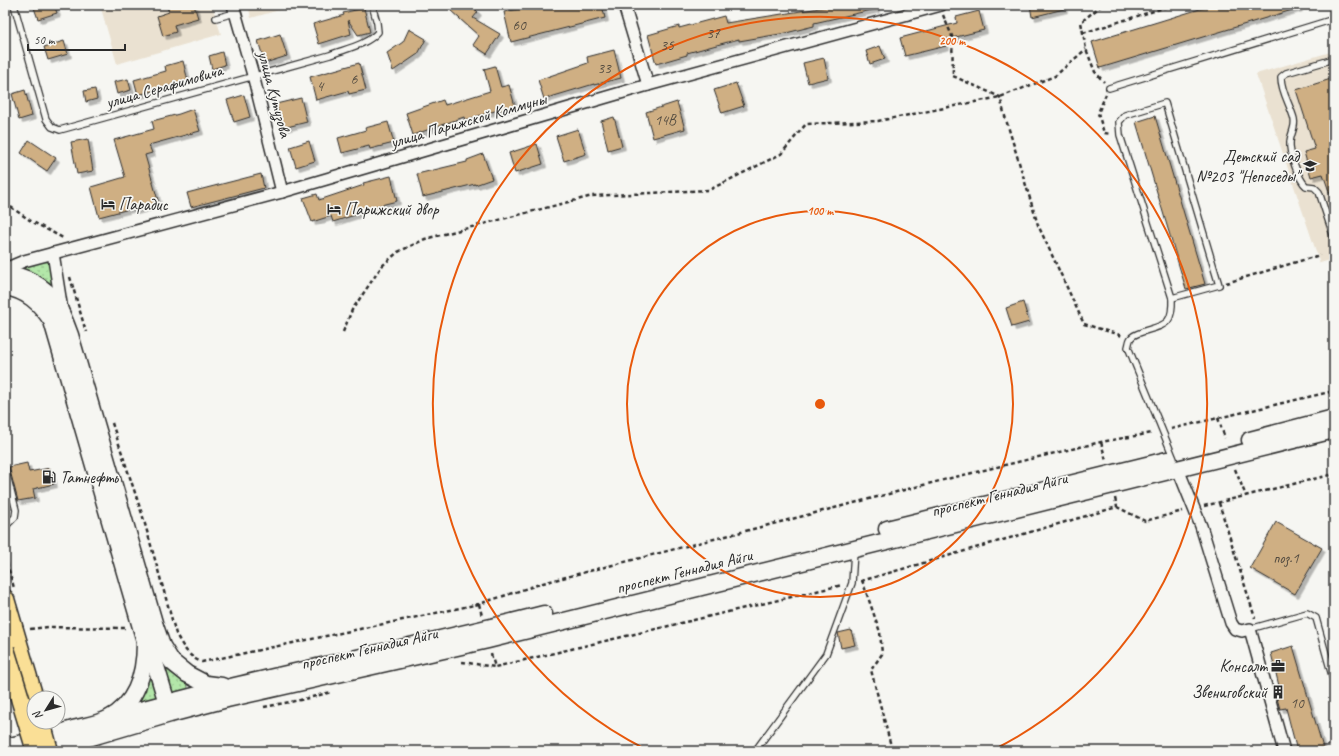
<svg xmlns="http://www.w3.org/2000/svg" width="1339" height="756" viewBox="0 0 1339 756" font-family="Caveat,sans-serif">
<defs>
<pattern id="grass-dots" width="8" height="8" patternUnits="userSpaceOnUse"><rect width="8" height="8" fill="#b3e7a9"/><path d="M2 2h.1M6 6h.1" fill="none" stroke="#9ac692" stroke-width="1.8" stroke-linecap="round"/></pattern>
<filter id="shadow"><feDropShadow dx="3.5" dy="3.5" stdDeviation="0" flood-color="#0004"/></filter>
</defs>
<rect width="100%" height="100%" fill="#f6f6f2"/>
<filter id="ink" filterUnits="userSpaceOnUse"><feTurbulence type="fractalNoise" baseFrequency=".025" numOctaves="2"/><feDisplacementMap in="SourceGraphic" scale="8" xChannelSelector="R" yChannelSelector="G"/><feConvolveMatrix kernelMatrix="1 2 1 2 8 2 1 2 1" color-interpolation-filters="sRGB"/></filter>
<g filter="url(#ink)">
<!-- built -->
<g fill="#eae1d1">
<polygon points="100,5 212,5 221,34 117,64"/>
<polygon points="248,5 297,5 251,18"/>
<polygon points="1334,51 1334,259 1320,263 1256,74"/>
</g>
<!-- grass -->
<g fill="url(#grass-dots)" stroke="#6f896a">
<polygon points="47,260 49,261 53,285 51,286 24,270 23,268 24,266"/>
<polygon points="165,670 167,670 187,684 188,687 187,690 171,694"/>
<polygon points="151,672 157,697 154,699 137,702 147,674"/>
</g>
<!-- building -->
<g fill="#cfaf83" stroke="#2b2b2b" filter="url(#shadow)">
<polygon points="33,5 54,5 57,13 38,19"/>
<polygon points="166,5 194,5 198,18 174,25 176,32 163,36 157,16 169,12"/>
<polygon points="465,5 471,5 478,12 473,18 500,34 487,54 473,45 479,36 450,10 453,6 461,10"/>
<polygon points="540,5 602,5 605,18 511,42 504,12"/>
<polygon points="825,5 875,5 876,9 814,23 814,26 786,33 739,41 739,39 687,53 687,55 656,64 648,35 679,26 679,28 724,16 726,23 826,7"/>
<polygon points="1030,5 1063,5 1064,9 1032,17"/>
<polygon points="1213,5 1298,5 1299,8 1100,68 1092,42"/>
<polygon points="364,8 370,32 358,35 348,20 351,34 319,44 313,24 344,15 343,13"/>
<polygon points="979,11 984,30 944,40 946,46 905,56 900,38 957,23 956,17"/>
<polygon points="409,29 426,39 418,54 393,71 387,53 403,42"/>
<polygon points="280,34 287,56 265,63 258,41"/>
<polygon points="64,41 68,54 48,60 44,47"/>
<polygon points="880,46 885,59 870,64 866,51"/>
<polygon points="614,50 621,78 594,85 594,84 544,99 538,80 588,63 587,57"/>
<polygon points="222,52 225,65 212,69 209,56"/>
<polygon points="824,58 828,78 808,83 803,63"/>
<polygon points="183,61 188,81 138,95 134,80 166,71 165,66"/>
<polygon points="359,63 366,90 349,94 348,91 316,100 310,77"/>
<polygon points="495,66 501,87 509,85 515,106 498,111 498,110 465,120 464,117 413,135 406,113 443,100 445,105 490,91 484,69"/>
<polygon points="1334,78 1334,200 1332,200 1323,174 1311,177 1304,152 1315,149 1296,90"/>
<polygon points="128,79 131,90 117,94 114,82"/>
<polygon points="736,83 744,106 722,113 714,90"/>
<polygon points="95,89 97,99 86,102 84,91"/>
<polygon points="25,90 32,116 19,120 12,94"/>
<polygon points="244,95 250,117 234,122 227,100"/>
<polygon points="301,98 307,122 283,128 276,104"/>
<polygon points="677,102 685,129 653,138 646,112"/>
<polygon points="193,109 200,131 149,145 152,153 145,155 159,204 134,211 133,208 99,217 91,187 125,177 114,140 154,129 152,121 179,114"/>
<polygon points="1155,116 1205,284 1186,289 1136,122"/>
<polygon points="614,117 622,146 608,150 601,121"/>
<polygon points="388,122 394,143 370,149 369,146 342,153 338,138 366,130 365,128"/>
<polygon points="578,129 586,154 564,161 556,136"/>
<polygon points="88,139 93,171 77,174 71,142"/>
<polygon points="29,140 56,158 47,171 21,153"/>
<polygon points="309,141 315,161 296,167 290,147"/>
<polygon points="537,144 543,164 515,173 509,153"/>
<polygon points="483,154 492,179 475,185 475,184 423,197 417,174 467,162 467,160"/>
<polygon points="261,174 264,188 191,207 187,193"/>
<polygon points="391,176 397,201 357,211 358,214 333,222 331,216 312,222 303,198 317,194 319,200 364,185 363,183"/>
<polygon points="1023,302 1029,322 1012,327 1006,308"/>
<polygon points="27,463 29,472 50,468 54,484 33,489 35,498 18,501 9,467"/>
<polygon points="1276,522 1322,548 1295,594 1250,568"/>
<polygon points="851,630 855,645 841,648 838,633"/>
<polygon points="1293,646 1324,751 1297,751 1286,708 1280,709 1274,688 1279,686 1271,653"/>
</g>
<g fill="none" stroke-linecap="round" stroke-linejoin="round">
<!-- lane casing -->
<g stroke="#2b2b2b" stroke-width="8">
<g id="lane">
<path d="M 14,5 L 46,119 L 52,127 L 60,130 L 330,55 C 345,49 367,45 378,32 L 377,23 L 372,5"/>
<polyline points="216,18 235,13"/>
<path d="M 1334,59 L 1286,73 L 1281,77 C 1281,92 1290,104 1294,119 C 1296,128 1290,134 1290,143 C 1289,153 1299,180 1306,186 L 1314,187 L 1319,192 L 1334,238"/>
<polyline points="1109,88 1334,19"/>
<polygon points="1165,103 1219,285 1172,298 1120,135 1119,122 1125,115"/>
<path d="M 1172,298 C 1173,326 1165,324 1142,332 C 1139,333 1133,335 1131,338 C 1129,340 1129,345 1128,347 L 1174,459"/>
<polyline points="5,468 16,510 15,517 5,527"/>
<polyline points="1250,629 1307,613 1316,618 1334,683"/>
<polyline points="755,751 826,654 852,583 854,551"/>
</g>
</g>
<!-- street casing -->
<g stroke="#2b2b2b" stroke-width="14">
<g id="street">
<polyline points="233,5 253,75 282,192"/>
<polyline points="624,5 648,85"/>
<polyline points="53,253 62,310"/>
<polyline points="5,269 24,261 282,192 648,85 941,5"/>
<polyline points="1178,469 1201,526 1231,623 1235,629 1242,631 1250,629 1284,751"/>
</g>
</g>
<!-- secondary casing -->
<g stroke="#2b2b2b" stroke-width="19">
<g id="secondary">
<path d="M 5,274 C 24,275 45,286 56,303 C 62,313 66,324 70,335 L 155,626 L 162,646 L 172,662 L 187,674 L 206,684 L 222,686"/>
<path d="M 5,287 C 27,290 40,303 52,321 L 145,641 L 155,663 L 170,713"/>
<polyline points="1250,440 1334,418"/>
<polyline points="887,529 1167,460"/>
<path d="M 108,719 C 252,678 399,651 544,614"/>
<path d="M 5,747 C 28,742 51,736 73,729 C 84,726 98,724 108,719 C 137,704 145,672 145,643"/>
<polyline points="44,751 170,714 227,699 488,640 1334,430"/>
</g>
</g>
<!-- primary casing -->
<g stroke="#2b2b2b" stroke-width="21">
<polyline id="primary" points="5,599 34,698"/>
</g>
<!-- path -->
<g stroke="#2b2b2b" stroke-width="2.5" stroke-dasharray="4 3" stroke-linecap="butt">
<polyline points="1102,5 1081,22 1086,49 1095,72 1104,82"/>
<polyline points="943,15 952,36 953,76 1000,97 1004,113 1038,225 1084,324 1123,336"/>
<polyline points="1083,33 1173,5"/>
<polyline points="1106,94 1098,113 1104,133 1111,134"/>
<polyline points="5,203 31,221 63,238"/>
<polyline points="70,277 86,332"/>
<polyline points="1226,283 1320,255"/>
<polyline points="343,332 352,310 382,266 398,252 425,239 592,196 709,190 781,154 806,124 878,121 1000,97 1055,76 1086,49"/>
<polyline points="1218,418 1225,438"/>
<path d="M 112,423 L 143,517 L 176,634 C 182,645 189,658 202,662 L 479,604 L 543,583 L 951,478 L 1101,442 L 1152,433"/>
<polyline points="1171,429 1334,391"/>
<polyline points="1101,442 1106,461"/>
<polyline points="1235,469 1246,496"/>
<polyline points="1115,498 1117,507"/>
<polyline points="1219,503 1255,618"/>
<polyline points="1204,506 1334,474"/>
<polyline points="5,556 14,588"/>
<polyline points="862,580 880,632 882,654 871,670 891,746 890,751"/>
<polyline points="861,581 1117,507 1145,521 1183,511"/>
<polyline points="479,604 482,616"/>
<polyline points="30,629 48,627 127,628"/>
<polyline points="491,654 495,667 842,585"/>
<polyline points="462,662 495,667"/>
<polyline points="264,707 300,700 331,692"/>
</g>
<!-- lane -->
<use href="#lane" stroke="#f6f6f2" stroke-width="5.5"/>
<!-- street -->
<use href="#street" stroke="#f6f6f2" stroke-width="11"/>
<!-- secondary -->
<use href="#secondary" stroke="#f6f6f2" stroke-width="16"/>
<!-- primary -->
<use href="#primary" stroke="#fadf96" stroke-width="18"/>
<!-- primary-bridge casing -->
<g stroke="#2b2b2b" stroke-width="21" stroke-linecap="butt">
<g id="primary-bridge">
<polyline points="5,649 36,751"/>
<polyline points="41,722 49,751"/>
</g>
</g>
<!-- primary-bridge -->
<use href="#primary-bridge" stroke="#fadf96" stroke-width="18"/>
</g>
</g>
<!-- distance rings -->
<g fill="none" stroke="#e8590c" stroke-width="2">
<circle cx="820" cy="404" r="193"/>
<path d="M647 750A387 387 0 1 1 993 750"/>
</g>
<!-- icons -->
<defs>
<g id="school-bare" transform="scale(1.08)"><path d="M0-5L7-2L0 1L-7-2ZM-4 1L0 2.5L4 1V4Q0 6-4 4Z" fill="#2b2b2b" stroke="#f6f6f2" stroke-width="2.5" paint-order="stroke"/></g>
<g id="hotel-bare" transform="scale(1.08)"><path d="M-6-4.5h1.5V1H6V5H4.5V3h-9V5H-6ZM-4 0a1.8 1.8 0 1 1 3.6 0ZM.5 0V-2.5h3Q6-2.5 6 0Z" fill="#2b2b2b" stroke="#f6f6f2" stroke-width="2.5" paint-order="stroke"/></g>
<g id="fuel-bare" transform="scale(1.08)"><path d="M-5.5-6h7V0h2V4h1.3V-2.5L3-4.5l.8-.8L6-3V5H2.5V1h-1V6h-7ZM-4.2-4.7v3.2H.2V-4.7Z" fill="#2b2b2b" stroke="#f6f6f2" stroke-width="2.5" paint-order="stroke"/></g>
<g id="office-bare" transform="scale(1.08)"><path d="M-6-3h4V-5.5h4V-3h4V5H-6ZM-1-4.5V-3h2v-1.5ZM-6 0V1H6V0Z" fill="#2b2b2b" stroke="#f6f6f2" stroke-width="2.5" paint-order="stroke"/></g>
<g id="building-bare" transform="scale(1.08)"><path d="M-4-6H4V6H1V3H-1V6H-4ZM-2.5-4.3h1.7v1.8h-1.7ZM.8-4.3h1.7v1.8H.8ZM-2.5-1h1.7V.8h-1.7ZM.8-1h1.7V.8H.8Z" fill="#2b2b2b" stroke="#f6f6f2" stroke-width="2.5" paint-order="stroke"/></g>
</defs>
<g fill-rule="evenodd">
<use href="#school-bare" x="1310" y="166"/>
<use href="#hotel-bare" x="108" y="204"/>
<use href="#hotel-bare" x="334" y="209"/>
<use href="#fuel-bare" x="49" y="477"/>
<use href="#office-bare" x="1278" y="666"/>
<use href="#building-bare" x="1278" y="692"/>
</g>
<g text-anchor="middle" stroke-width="3.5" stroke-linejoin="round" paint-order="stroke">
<!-- number labels -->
<g font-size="15" fill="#544c41">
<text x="519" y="30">60</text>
<text x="713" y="38">37</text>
<text x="667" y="50">35</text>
<text x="604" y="73">33</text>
<text x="354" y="84">6</text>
<text x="320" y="91">4</text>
<text x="665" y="125">14В</text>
<text x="1286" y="563">поз.1</text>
<text x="1297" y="708">10</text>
</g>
<!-- street labels -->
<g font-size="17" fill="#2b2b2b" stroke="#f6f6f2">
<text transform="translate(164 86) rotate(-16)" y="6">улица Серафимовича</text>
<text transform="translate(275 94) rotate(75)" y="6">улица Кутузова</text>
<text transform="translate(468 120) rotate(-16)" y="6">улица Парижской Коммуны</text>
<text transform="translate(999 494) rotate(-14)" y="6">проспект Геннадия Айги</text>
<text transform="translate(684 571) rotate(-14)" y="6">проспект Геннадия Айги</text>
<text transform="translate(369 648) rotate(-13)" y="6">проспект Геннадия Айги</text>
</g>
<!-- poi labels -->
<g font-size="17" fill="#2b2b2b" stroke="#f6f6f2" text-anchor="end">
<text x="1299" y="162">Детский сад<tspan x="1299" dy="20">№203 "Непоседы"</tspan></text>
<text x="119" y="210" text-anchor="start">Парадис</text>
<text x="345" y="215" text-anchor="start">Парижский двор</text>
<text x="60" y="483" text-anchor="start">Татнефть</text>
<text x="1267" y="672">Консалт</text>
<text x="1267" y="698">Звениговский</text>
</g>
</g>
<circle cx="820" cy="404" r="6" fill="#e8590c" stroke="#f6f6f2" stroke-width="2"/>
<g font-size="12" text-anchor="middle" font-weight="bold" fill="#e8590c" stroke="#f6f6f2" stroke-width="3.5" stroke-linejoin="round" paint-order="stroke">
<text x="952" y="45">200 m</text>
<text x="820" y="215">100 m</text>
</g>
<!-- margin -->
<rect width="1339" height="756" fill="none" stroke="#f6f6f2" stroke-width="20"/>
<rect x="10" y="10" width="1319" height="736" fill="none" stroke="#2b2b2b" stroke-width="1.5" filter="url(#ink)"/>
<!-- north arrow -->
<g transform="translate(46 710) rotate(233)"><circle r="19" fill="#f6f6f2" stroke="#a5a5a2"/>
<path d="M0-3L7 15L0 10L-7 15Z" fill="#2b2b2b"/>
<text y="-6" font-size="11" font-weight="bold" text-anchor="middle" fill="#2b2b2b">N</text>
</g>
<!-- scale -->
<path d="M28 44v6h97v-6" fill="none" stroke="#2b2b2b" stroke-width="2"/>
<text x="34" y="44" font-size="12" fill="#2b2b2b" stroke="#f6f6f2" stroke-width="3" paint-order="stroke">50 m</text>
</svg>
